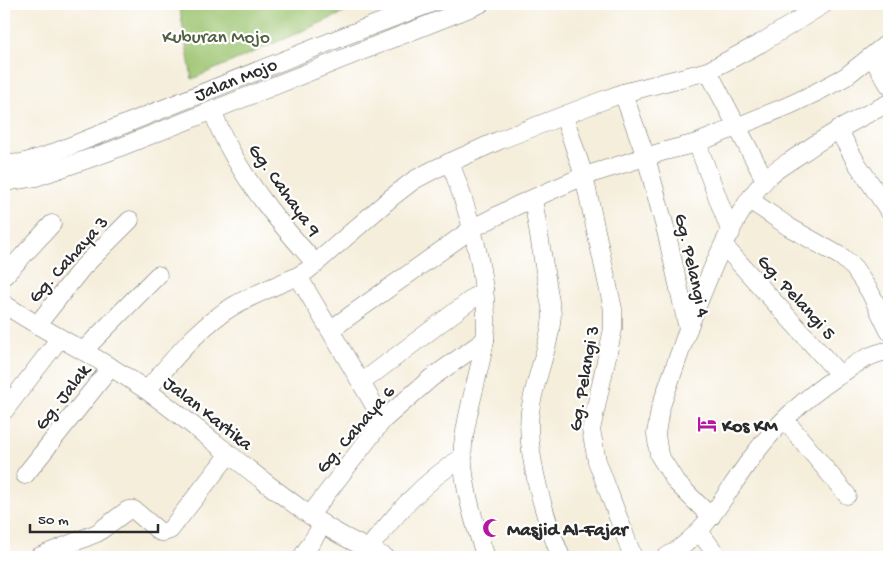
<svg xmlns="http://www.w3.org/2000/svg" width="893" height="561" viewBox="0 0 893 561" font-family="'Gochi Hand',sans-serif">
<rect width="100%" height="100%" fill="#fff"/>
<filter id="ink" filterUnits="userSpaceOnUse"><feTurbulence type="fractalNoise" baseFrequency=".02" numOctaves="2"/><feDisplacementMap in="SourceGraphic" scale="10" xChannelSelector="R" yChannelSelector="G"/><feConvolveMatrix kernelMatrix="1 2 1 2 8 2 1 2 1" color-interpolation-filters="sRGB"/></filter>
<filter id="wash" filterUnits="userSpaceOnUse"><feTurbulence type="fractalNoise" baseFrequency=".0096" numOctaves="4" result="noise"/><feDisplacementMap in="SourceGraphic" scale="20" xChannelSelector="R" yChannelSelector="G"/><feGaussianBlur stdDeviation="1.12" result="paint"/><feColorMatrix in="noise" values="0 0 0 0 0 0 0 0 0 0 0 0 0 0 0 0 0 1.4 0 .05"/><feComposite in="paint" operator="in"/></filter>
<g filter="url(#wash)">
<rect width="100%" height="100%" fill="#f5eedb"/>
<!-- green -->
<polygon fill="#9cc470" stroke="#64784e" points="179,4 364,4 192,79"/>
</g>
<g filter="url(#ink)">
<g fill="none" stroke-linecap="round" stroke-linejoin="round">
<!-- minor casing -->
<g stroke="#726f69" stroke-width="19">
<g id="minor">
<polyline points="872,57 889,85"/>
<polyline points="708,71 765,180"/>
<polyline points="623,93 646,157 667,235 688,329 660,409 656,434 659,455 676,482 711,517"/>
<path d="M 213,110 C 217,126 224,139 232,153 C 254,194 285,229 316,264"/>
<polyline points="564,116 584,176 613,309 613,329 591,430 597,461 633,557"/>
<polyline points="838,129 856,162 889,211"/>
<polyline points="697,143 731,233"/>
<path d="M 450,162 C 466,205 478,243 484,289 C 486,306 487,323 485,340 C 479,375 467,410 463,445 C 460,477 475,527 486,557"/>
<polyline points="4,164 22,163 43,157 342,37 429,4"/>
<polyline points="4,182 36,177 108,152 480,4"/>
<path d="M 533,199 L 552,314 C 550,348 534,379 530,412 C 525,453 545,519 561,557"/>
<polyline points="750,200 789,227 842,257 854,268 870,292 889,331"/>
<polyline points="724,246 840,375"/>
<polyline points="4,276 52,224"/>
<polyline points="298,276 383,420"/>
<path d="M 4,304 C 50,335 101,358 146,390 C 206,433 260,482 321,523 C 341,537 363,546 385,557"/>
<polyline points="37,325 82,268 130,220"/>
<path d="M 688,329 C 707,281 730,217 766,179 C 774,170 786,164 796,157 C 826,136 856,119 889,103"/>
<polyline points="330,330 473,228 518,205 584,176 665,151 697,143 790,105 815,93 845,77 889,42"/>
<polyline points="83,351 158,275"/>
<polyline points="361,383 484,290"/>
<path d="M 147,390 C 173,360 200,325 235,305 C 255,294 277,285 298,276 L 308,270 L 392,197 L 414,180 L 435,169 L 500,140 L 596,103 L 623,93 L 708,71 L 761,43 L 824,4"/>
<polyline points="4,411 60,338"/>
<polyline points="785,420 847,495"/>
<polyline points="25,475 111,367"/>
<polyline points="310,515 383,420 431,378 485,340"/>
<polyline points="699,531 718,557"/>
<path d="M 368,549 C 396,514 424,481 463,457"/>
<polyline points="38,557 97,533 128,510 134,510 160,532 164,532 170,530 229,454"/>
<polyline points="302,557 323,524"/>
<path d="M 666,557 C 706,535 724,495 750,460 C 773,428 805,398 838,376 C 854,365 870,353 889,351"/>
</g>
</g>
<!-- minor -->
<use href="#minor" stroke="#fff" stroke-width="18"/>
</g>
</g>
<!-- icons -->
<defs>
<g id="hotel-bare" transform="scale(1.5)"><path d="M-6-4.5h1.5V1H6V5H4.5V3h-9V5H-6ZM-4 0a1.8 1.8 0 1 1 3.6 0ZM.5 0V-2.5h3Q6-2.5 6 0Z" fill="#b5179e" stroke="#fff" stroke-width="2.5" paint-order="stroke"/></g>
<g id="mosque-bare" transform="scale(1.5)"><path d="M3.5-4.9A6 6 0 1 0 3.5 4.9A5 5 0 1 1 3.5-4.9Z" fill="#b5179e" stroke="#fff" stroke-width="2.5" paint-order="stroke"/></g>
</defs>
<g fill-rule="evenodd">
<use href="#hotel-bare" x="707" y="424"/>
<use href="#mosque-bare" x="492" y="528"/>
</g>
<g text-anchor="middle" stroke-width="4.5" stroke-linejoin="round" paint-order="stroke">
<!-- park labels -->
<g font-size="19" fill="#536143" stroke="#fff">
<text x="216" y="42">Kuburan Mojo</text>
</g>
<!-- street labels -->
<g font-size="19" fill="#2b2b2b" stroke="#fff">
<text transform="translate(235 78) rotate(-22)" y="7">Jalan Mojo</text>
<text transform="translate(286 189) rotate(54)" y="7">Gg. Cahaya 9</text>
<text transform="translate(67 258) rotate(-48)" y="7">Gg. Cahaya 3</text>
<text transform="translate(694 265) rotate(77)" y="7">Gg. Pelangi 4</text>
<text transform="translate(798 296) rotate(48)" y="7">Gg. Pelangi 5</text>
<text transform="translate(582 378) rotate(-80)" y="7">Gg. Pelangi 3</text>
<text transform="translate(61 396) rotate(-52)" y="7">Gg. Jalak</text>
<text transform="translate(209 412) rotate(38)" y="7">Jalan Kartika</text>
<text transform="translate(354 428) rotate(-49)" y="7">Gg. Cahaya 6</text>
</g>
<!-- poi labels -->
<g font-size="19" font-weight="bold" fill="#2b2b2b" stroke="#fff" text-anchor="start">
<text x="722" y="431">Kos KM</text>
<text x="507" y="535">Masjid Al-Fajar</text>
</g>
</g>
<!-- margin -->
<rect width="893" height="561" fill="none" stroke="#fff" stroke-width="20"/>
<!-- scale -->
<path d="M30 524v8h128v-8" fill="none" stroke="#2b2b2b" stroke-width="2.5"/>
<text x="38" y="524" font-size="15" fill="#2b2b2b" stroke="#ffffff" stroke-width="4" paint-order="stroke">50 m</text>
</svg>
